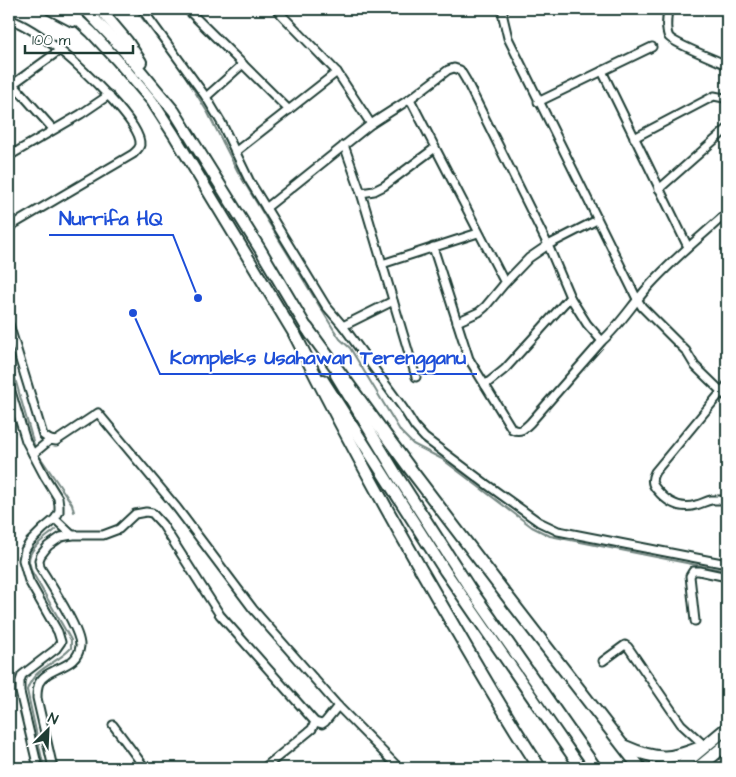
<svg xmlns="http://www.w3.org/2000/svg" width="736" height="777" viewBox="0 0 736 777" font-family="'Architects Daughter',sans-serif">
<rect width="100%" height="100%" fill="#fff"/>
<filter id="ink" filterUnits="userSpaceOnUse"><feTurbulence type="fractalNoise" baseFrequency=".02" numOctaves="2"/><feDisplacementMap in="SourceGraphic" scale="10" xChannelSelector="R" yChannelSelector="G"/><feConvolveMatrix kernelMatrix="1 2 1 2 8 2 1 2 1" color-interpolation-filters="sRGB"/></filter>
<g filter="url(#ink)">
<g fill="none" stroke-linecap="round" stroke-linejoin="round">
<!-- stream -->
<g stroke="#758883" stroke-width="2">
<polyline points="135,9 181,69 208,113 238,172 334,330 340,339 350,348 401,432 413,444 442,459 532,527 550,536 727,571"/>
<polyline points="9,358 35,448"/>
<polyline points="40,457 72,504 74,512"/>
<path d="M 44,768 L 27,690 C 35,666 56,665 71,648 L 71,640 L 31,570 C 31,567 30,565 29,562 C 28,548 46,538 55,530"/>
</g>
<!-- minor casing -->
<g stroke="#1f3d34" stroke-width="11">
<g id="minor">
<polyline points="142,9 206,97 221,122 249,180 326,306 343,326 403,408 415,427 425,438 486,484 539,522 558,531 727,564"/>
<polyline points="187,9 289,110"/>
<polyline points="276,9 337,72 371,124"/>
<polyline points="375,9 380,10 382,9"/>
<polyline points="503,9 503,17 508,38 637,299 642,307 686,351 695,366 727,397"/>
<path d="M 668,9 C 667,17 665,30 669,37 C 675,44 716,60 727,65"/>
<path d="M 9,19 C 26,25 47,40 61,51 C 78,65 143,124 140,145 C 139,149 136,151 133,154 L 9,227"/>
<polyline points="602,71 688,247"/>
<polyline points="13,84 53,129"/>
<polyline points="9,87 60,50"/>
<polyline points="206,97 243,64"/>
<polyline points="410,99 505,283"/>
<polyline points="538,102 652,47"/>
<polyline points="634,138 714,96 724,98 727,100"/>
<polyline points="344,145 361,193 416,377"/>
<polyline points="235,152 337,72"/>
<polyline points="9,156 81,114 109,95"/>
<polyline points="659,189 727,129"/>
<polyline points="361,193 374,191 384,186 435,148"/>
<polyline points="266,208 371,124 410,99 448,70 454,68 460,70 466,80 548,245 570,297 587,324 602,341"/>
<path d="M 433,247 L 469,359 L 512,429 C 520,433 524,429 530,423 L 602,341 C 620,325 632,305 648,287 C 672,260 700,237 727,213"/>
<polyline points="382,264 478,233"/>
<polyline points="457,322 479,312 485,307 505,283 529,258 548,245 597,220"/>
<polyline points="9,324 43,435 50,440 56,441 98,413 177,508 253,609 338,706 399,768"/>
<polyline points="343,326 393,301"/>
<polyline points="9,385 26,441 45,477 58,498 59,506 59,512 55,519 43,529 30,542 25,550 23,560 29,581 58,632 61,642 56,649 22,675 20,681 20,692 38,768"/>
<polyline points="485,385 505,369 570,297"/>
<path d="M 727,385 L 655,472 C 651,479 651,484 657,490 C 667,502 680,510 696,505 C 701,504 706,501 711,500 C 716,500 722,500 727,500"/>
<polyline points="33,454 50,440"/>
<polyline points="55,519 72,535"/>
<polyline points="695,621 690,576 693,571 699,571 727,577"/>
<polyline points="603,661 625,645 628,647 681,724 705,746"/>
<polyline points="113,725 145,768"/>
<path d="M 53,768 L 37,698 C 37,693 37,688 39,683 C 48,666 78,669 80,646 C 81,630 49,582 40,567 L 39,560 L 41,555 L 48,546 L 61,537 L 72,535 L 103,535 L 119,529 L 135,514 L 146,512 L 152,513 L 162,524 L 220,615 L 315,722 L 322,724 L 325,722 L 338,706"/>
<polyline points="264,768 312,729 315,722"/>
</g>
</g>
<!-- primary casing -->
<g stroke="#1f3d34" stroke-width="14">
<g id="primary">
<polyline points="50,9 73,21"/>
<polyline points="66,9 91,32 117,60 152,101 174,135 299,342"/>
<polyline points="85,9 119,45 174,111 260,249 311,335"/>
<polyline points="100,9 127,41 141,62"/>
<polyline points="336,375 398,477 469,587 596,768"/>
<polyline points="323,380 445,571 581,768"/>
</g>
</g>
<!-- trunk casing -->
<g stroke="#1f3d34" stroke-width="15">
<g id="trunk">
<polyline points="307,328 411,470 507,596 640,768"/>
<path d="M 295,335 C 346,437 401,537 459,635 C 485,680 511,725 540,768"/>
<path d="M 624,746 C 660,762 670,759 705,746"/>
<polyline points="679,768 727,728"/>
<polyline points="698,768 727,744"/>
</g>
</g>
<!-- minor -->
<use href="#minor" stroke="#fff" stroke-width="7"/>
<!-- primary -->
<use href="#primary" stroke="#fff" stroke-width="10"/>
<!-- trunk -->
<use href="#trunk" stroke="#fff" stroke-width="11"/>
</g>
</g>
<!-- callouts -->
<path fill="none" stroke="#1d4ed8" stroke-width="2" d="M198 298L173 235H49M133 313L160 374H477"/>
<g fill="#1d4ed8" stroke="#fff" stroke-width="2">
<circle cx="198" cy="298" r="5"/>
<circle cx="133" cy="313" r="5"/>
</g>
<g font-size="20" text-anchor="middle" font-weight="bold" fill="#1d4ed8" stroke="#fff" stroke-width="4" stroke-linejoin="round" paint-order="stroke">
<text x="111" y="225">Nurrifa HQ</text>
<text x="318" y="364">Kompleks Usahawan Terengganu</text>
</g>
<!-- margin -->
<rect width="736" height="777" fill="none" stroke="#fff" stroke-width="30"/>
<rect x="15" y="15" width="706" height="747" fill="none" stroke="#1f3d34" stroke-width="2" filter="url(#ink)"/>
<!-- north arrow -->
<g transform="translate(48 730) rotate(24)" stroke="#ffffff" stroke-width="4" paint-order="stroke">
<path d="M0-4L9 19L0 12L-9 19Z" fill="#1f3d34"/>
<text y="-8" font-size="14" font-weight="bold" text-anchor="middle" fill="#1f3d34">N</text>
</g>
<!-- scale -->
<path d="M25 45v8h108v-8" fill="none" stroke="#1f3d34" stroke-width="2.5"/>
<text x="32" y="45" font-size="15" fill="#1f3d34" stroke="#ffffff" stroke-width="4" paint-order="stroke">100 m</text>
</svg>
